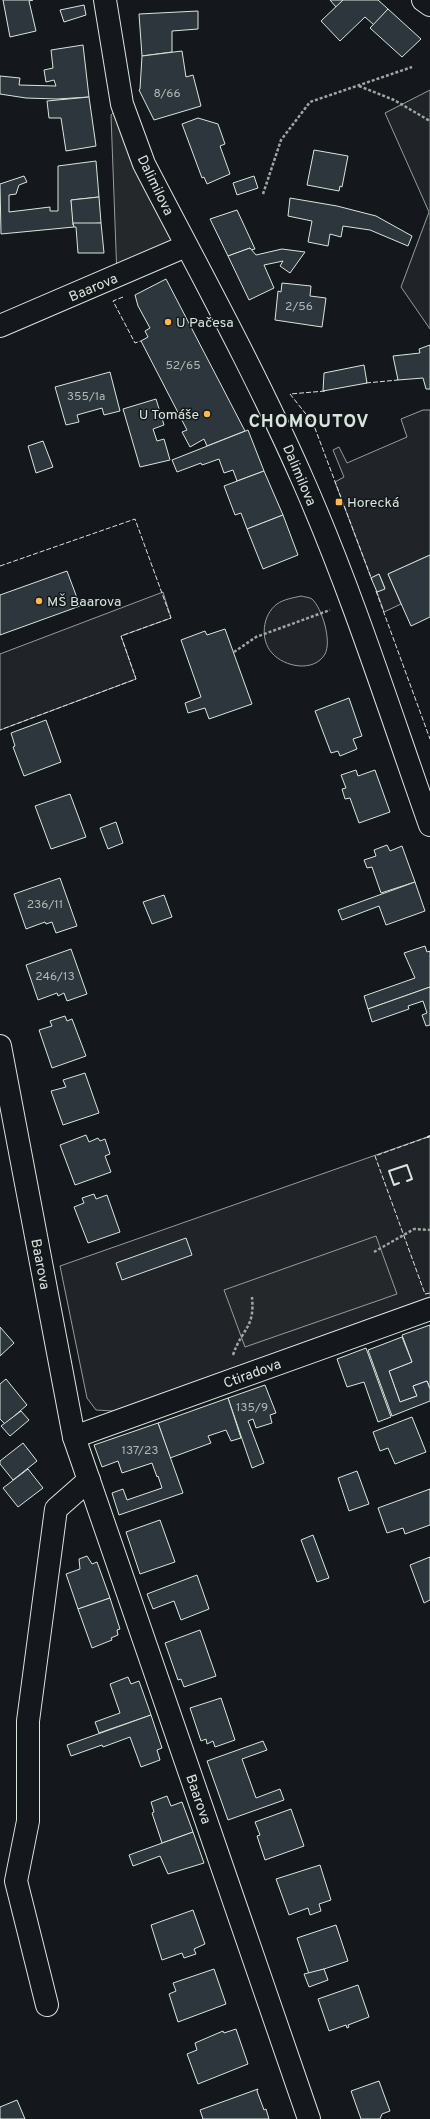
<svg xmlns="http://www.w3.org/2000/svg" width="430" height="2119" viewBox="0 0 430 2119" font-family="Overpass,sans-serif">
<rect width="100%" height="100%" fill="#14181c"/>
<!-- green -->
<g fill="#202428" stroke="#939e99">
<polygon points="430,90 430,329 401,287 429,212 385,113"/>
<polygon points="423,410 430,410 430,555 388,574 401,604 384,612 377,592 385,588 379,574 371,578 335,482 344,477 333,450 339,447 347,463 407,437 401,419"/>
<polygon points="163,592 171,618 121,636 136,679 0,730 0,654"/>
<path d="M 301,596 C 304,597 309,597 312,599 C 322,608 332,641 325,654 C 314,673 284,667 272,653 C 260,640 262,615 277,604 C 284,599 293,598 301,596 Z"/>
<polygon points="430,1136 430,1297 113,1411 96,1410 87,1398 60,1266"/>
</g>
<!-- parking -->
<g fill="#24282b" stroke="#939e99">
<polygon points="122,104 186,246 117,277 111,115"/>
<polygon points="376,1236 397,1294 245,1347 224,1290"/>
</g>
<!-- building -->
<g fill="#2c363c" stroke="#d8e6dc">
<polygon points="3,0 33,0 29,1 36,31 10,37"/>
<polygon points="330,0 343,0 336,7"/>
<polygon points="343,0 378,0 388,9 374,25 365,17 340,41 321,21"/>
<polygon points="84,5 86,15 64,22 60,10"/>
<polygon points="388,9 421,39 402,57 370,28"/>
<polygon points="198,11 198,29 172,31 172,52 142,56 139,14"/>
<polygon points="83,45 89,97 57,99 26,98 0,94 0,76 20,78 19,85 56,86 54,80 46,82 44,70 53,68 51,50"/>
<polygon points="182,51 186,77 193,75 201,106 154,120 139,90 140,89 142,56"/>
<polygon points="89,97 96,146 66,151 61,118 49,118 47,101"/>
<polygon points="198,118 218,124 225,144 220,146 230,174 207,184 204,177 202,178 182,124"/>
<polygon points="314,150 348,156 342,187 340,186 339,191 307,185"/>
<polygon points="96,161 99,197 71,200 74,227 1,234 0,184 24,176 27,182 19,185 16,194 9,195 9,212 50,207 50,211 58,211 58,166"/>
<polygon points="254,176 258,188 237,195 233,183"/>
<polygon points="99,197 101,223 73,225 71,200"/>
<polygon points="290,198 337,206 376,216 412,236 408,246 370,230 343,226 341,237 330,234 328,246 308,242 312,221 288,216"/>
<polygon points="237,210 255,249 251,250 250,248 228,256 210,219"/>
<polygon points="73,223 101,223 104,253 78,253 76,227 74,227"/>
<polygon points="250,248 256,255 282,249 305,252 290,273 280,266 283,261 264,265 274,288 249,300 228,256"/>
<polygon points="166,279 245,431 207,446 204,439 190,447 182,432 187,430 141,341 148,337 145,331 150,328 138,306 135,295"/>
<polygon points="282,283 311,286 310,296 326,298 322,327 275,320 278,291 281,292"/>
<polygon points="430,345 430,389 426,389 423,378 398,380 393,356 420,353 419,349"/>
<polygon points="364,365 367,383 323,391 324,373"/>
<polygon points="110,372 120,411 104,415 102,408 77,415 79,422 66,425 55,387"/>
<polygon points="156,399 164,425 153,429 157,441 164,439 170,460 140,467 123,409"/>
<polygon points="248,430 264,471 237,481 233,470 224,473 219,459 202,465 201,463 177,472 172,460"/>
<polygon points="43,441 53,467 36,473 28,446"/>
<polygon points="264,471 283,515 247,529 241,513 235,515 224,486"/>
<polygon points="283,515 298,555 263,569 247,529"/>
<polygon points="430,555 430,617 411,626 388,574"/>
<polygon points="67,571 80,606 0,635 0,595"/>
<polygon points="379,574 385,589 377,592 371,578"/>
<polygon points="225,629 252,704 209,719 205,708 188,713 185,703 201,697 181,640 205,631 207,635"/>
<polygon points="349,698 362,736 353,739 357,749 340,756 338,751 331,753 315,711"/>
<polygon points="46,720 61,762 24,776 13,747 15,746 11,733"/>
<polygon points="356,770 358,776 375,770 390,812 359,823 350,798 345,799 342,789 346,788 341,775"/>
<polygon points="70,794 86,837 51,849 35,806"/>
<polygon points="116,822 123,843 108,849 100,828"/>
<polygon points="387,845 390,851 402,846 415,882 381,893 372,867 367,868 364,860 376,856 374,850"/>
<polygon points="60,878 77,926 56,933 52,922 46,924 45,922 26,929 14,894"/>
<polygon points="415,882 425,911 386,925 379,906 342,920 338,910"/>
<polygon points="164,895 172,917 152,924 143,902"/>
<polygon points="425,946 427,952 430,951 430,987 368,1009 364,996 415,978 404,953"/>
<polygon points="71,949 87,994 67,1001 64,993 58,996 57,993 38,1000 26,965"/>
<polygon points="430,987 430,1025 426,1026 422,1015 427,1013 423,1001 408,1006 409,1009 372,1022 368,1009"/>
<polygon points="65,1016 67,1021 72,1019 86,1056 52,1068 39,1030 52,1026 50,1021"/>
<polygon points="85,1073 99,1113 63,1125 51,1091 66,1087 63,1080"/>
<polygon points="86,1135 89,1142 98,1138 100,1141 105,1139 110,1154 105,1156 111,1172 75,1185 60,1145"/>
<polygon points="94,1194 96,1199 107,1195 120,1232 88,1243 74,1207 84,1203 82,1198"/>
<polygon points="186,1238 192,1255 122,1280 116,1263"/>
<polygon points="430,1325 430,1388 427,1381 413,1386 417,1396 400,1402 389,1371 412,1362 402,1335"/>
<polygon points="0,1327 14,1343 0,1356"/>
<polygon points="402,1337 412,1362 389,1371 400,1402 417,1396 413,1386 427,1381 430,1389 430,1401 392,1416 368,1350"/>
<polygon points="366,1348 391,1417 378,1422 364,1382 347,1387 337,1359"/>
<polygon points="6,1379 27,1405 5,1424 0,1419 0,1384"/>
<polygon points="265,1385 276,1413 270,1415 272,1423 256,1428 253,1419 248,1421 264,1463 252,1468 228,1398"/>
<polygon points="228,1398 241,1438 231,1441 226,1430 208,1436 211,1443 170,1458 158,1423"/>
<polygon points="21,1411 29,1420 10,1436 1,1426"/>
<polygon points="412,1417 426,1452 395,1464 388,1448 380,1451 373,1432"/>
<polygon points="158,1423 183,1493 119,1515 112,1493 123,1489 127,1500 162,1488 158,1476 157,1477 152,1463 122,1473 118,1461 102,1467 94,1445"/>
<polygon points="23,1443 37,1461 13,1480 0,1464 0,1461"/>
<polygon points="28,1469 43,1488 18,1507 3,1488"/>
<polygon points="357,1471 369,1504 349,1511 338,1478"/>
<polygon points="430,1489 430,1525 405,1534 403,1528 387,1533 378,1508"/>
<polygon points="160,1520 175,1562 140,1574 126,1532"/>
<polygon points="313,1535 329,1578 317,1582 301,1540"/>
<polygon points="87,1556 92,1564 97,1562 110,1598 78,1609 66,1574 80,1569 79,1559"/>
<polygon points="430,1557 430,1600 424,1603 410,1565"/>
<polygon points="197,1575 209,1609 181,1620 174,1601 153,1609 147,1594"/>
<polygon points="110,1598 120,1629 117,1630 118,1635 111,1638 112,1640 92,1648 78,1609"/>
<polygon points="200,1630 216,1676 184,1687 181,1679 178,1680 165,1643"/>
<polygon points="128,1677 131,1684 139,1681 151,1715 99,1733 95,1722 120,1713 110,1684"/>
<polygon points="221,1698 235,1740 215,1747 213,1741 207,1744 206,1739 201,1741 190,1708"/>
<polygon points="151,1715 162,1748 157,1750 160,1760 141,1767 130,1737 103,1747 102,1745 71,1756 67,1745"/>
<polygon points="263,1741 267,1750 242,1759 256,1798 280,1789 284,1800 228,1820 207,1761"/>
<polygon points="167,1796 171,1806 182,1802 193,1832 162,1843 152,1813 154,1812 151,1802"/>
<polygon points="291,1809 304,1846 265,1860 257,1836 260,1835 255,1822"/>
<polygon points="193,1832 204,1863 168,1874 160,1856 133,1866 129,1855"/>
<polygon points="320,1865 331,1900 319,1904 321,1911 310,1915 308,1908 289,1915 276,1879"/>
<polygon points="193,1910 205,1944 194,1949 196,1954 184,1958 182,1953 162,1960 151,1925"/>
<polygon points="336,1925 348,1961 309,1974 297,1938"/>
<polygon points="214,1969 226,2004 178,2022 169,1994 176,1991 173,1983"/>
<polygon points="324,1969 328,1980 309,1987 304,1974"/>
<polygon points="358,1985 369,2017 348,2025 349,2027 347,2028 346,2025 329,2031 318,1999"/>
<polygon points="236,2029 248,2064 198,2084 187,2054 197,2050 195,2043 223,2031 224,2033"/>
<polygon points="379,2081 390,2111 382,2114 380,2119 361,2119 351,2091"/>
<polygon points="258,2089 257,2091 264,2110 266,2109 269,2119 203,2119 200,2110"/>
<polygon points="17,2100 25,2119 0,2119 0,2107"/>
</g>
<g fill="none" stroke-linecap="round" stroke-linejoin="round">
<!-- minor casing -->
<g stroke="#d8e6dc" stroke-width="24">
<g id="minor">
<polyline points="423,0 430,5"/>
<polyline points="0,326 186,246"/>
<polyline points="0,1046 74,1437 309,2119"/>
<polyline points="74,1437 430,1309"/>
<polyline points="47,2005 16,1881 28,1821 28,1721 56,1509 89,1480"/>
</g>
</g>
<!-- secondary casing -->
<g stroke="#d8e6dc" stroke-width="24">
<path id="secondary" d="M 105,0 L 122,104 L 144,164 C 199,270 257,375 305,485 C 353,595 390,712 430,825"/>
</g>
<!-- path -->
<g stroke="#9da8a2" stroke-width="2.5" stroke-dasharray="3 2" stroke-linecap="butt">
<polyline points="359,86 394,100 430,121"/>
<polyline points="263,194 281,140 310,102 412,67"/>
<polyline points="234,652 256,637 330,610"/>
<polyline points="374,1252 414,1229 430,1230"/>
<path d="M 233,1355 C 242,1328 255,1329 252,1297"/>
</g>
<!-- minor -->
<use href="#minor" stroke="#14181c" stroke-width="22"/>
<!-- secondary -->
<use href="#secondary" stroke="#14181c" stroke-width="22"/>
<!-- fence -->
<g stroke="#d8e6dc" stroke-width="1" stroke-dasharray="5 2" stroke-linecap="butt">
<polyline points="123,297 113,301 135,343 141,341"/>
<polyline points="366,383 398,380 397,379"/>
<polyline points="325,391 290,394 313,423 372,580"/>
<polyline points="0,566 135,519 171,618 121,636 136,679 0,730"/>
<polyline points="376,591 430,739"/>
<polyline points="428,1137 375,1156 425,1294 430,1293"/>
</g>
<!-- wall -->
<g stroke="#d8e6dc" stroke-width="2">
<polyline points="428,1137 430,1136"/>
<polyline points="399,1183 394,1185 389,1171 407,1165 412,1179 407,1181"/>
</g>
</g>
<!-- markers -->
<g fill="#ffb74d" stroke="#14181c" stroke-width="1.5">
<circle cx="168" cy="322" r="4"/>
<circle cx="207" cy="414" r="4"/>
<rect x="335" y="498" width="8" height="8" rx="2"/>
<circle cx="39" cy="601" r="4"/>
</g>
<g text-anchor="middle" stroke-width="3" stroke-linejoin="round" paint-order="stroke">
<!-- number labels -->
<g font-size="12" fill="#adbab4">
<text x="167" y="97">8/66</text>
<text x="299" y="310">2/56</text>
<text x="183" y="369">52/65</text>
<text x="86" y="400">355/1a</text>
<text x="45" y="908">236/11</text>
<text x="55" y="980">246/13</text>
<text x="252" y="1411">135/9</text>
<text x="140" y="1454">137/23</text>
</g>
<!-- street labels -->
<g font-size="14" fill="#d8e6dc" stroke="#14181c">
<text transform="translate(156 185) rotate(64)" y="5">Dalimilova</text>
<text transform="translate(93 287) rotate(-23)" y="5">Baarova</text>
<text transform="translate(300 475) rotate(67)" y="5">Dalimilova</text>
<text transform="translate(41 1264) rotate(79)" y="5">Baarova</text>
<text transform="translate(252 1373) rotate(-20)" y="5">Ctiradova</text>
<text transform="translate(199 1799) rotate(71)" y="5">Baarova</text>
</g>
<!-- poi labels -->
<g font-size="14" fill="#d8e6dc" stroke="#14181c" text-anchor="start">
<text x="176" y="327">U Pačesa</text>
<text x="199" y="419" text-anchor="end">U Tomáše</text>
<text x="347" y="507">Horecká</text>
<text x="47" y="606">MŠ Baarova</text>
</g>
<!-- district labels -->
<g font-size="18" font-weight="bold" letter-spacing="1" fill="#d8e6dc" stroke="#14181c">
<text x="309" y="427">CHOMOUTOV</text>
</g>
</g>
</svg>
